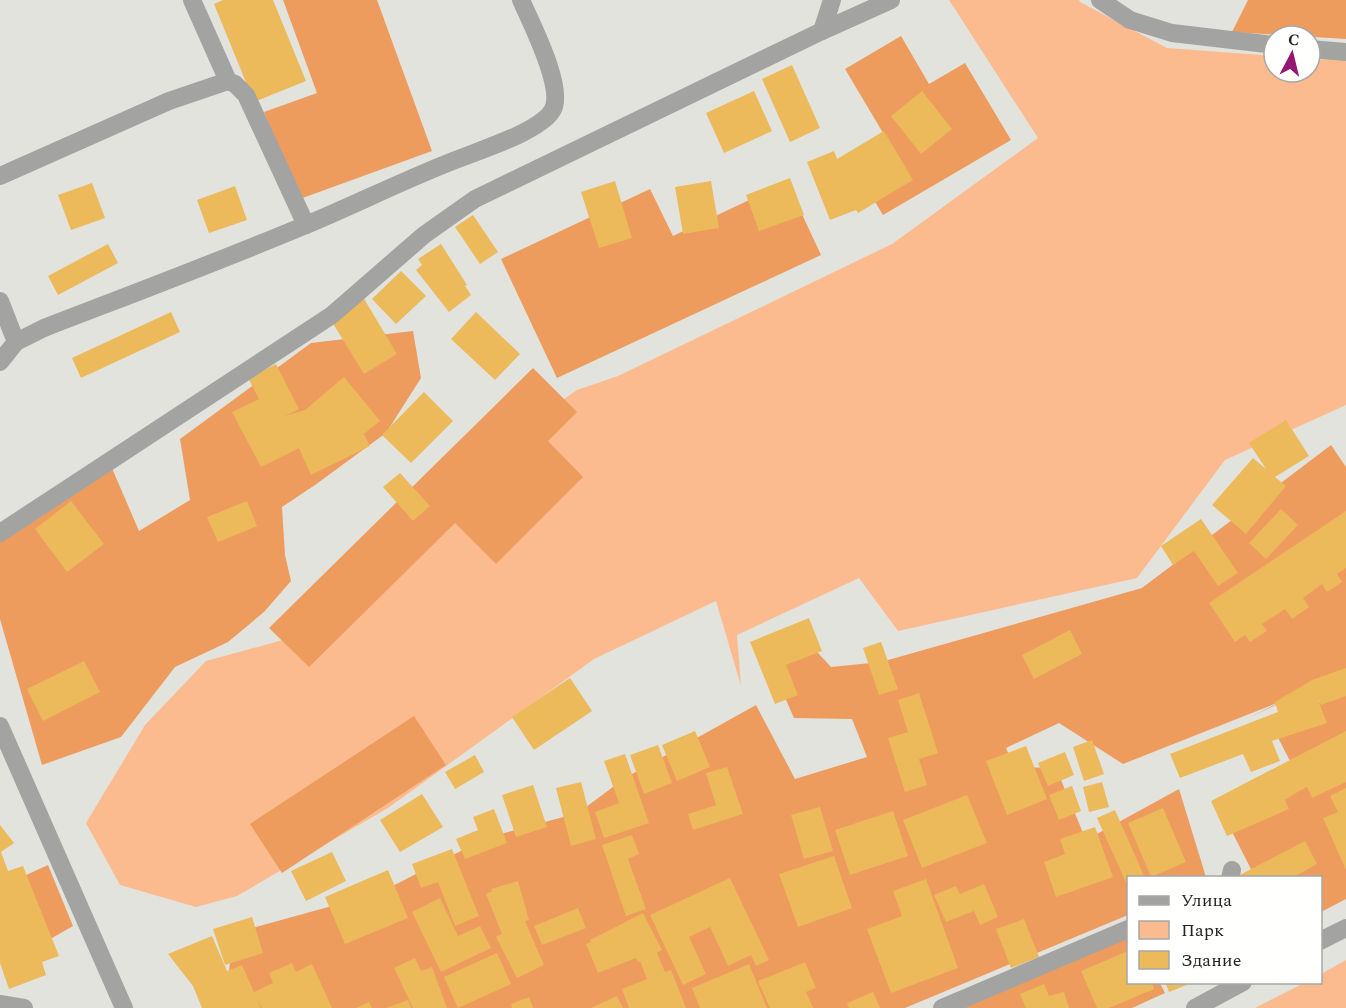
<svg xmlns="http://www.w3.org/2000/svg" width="1346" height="1008" viewBox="0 0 1346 1008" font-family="Spectral,serif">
<rect width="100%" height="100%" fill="#e3e3dd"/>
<!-- green -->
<g fill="#fcbb8e">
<polygon points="949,0 1079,0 1080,2 1167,48 1274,56 1274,72 1310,72 1310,59 1346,60 1346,405 1225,460 1137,578 898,631 859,578 737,635 741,686 716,601 594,659 388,808 237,896 196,907 120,885 86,823 145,725 206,661 283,640 530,423 577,390 618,376 892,244 1038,138"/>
<polygon points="1346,960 1346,1008 1255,1008 1304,983 1320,982 1321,974"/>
</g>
<!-- forest -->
<g fill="#ee9b5e">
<polygon points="283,0 377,0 432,151 297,200 264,112 317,93"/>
<polygon points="1248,0 1346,0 1346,39 1232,32"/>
<polygon points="901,36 929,84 965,63 1011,140 883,215 859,175 895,153 845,69"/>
<polygon points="787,182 821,255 557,378 501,259 650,189 673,236"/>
<polygon points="413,331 421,378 386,433 315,485 282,507 285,555 291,581 264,612 228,642 175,667 121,737 42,765 0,619 0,537 111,466 139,531 190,500 180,439 311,343"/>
<polygon points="533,368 577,412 548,441 583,477 496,564 455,523 309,667 269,628"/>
<polygon points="1331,445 1346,467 1346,672 1250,717 1282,701 1123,764 1059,723 1006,748 1014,767 1056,768 1086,840 1179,789 1206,877 1128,878 1128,915 905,1008 224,1008 234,933 379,893 486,838 578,813 625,778 756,705 795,779 867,757 852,719 794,718 768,659 804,638 831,667 881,662 1142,588"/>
<polygon points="1346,689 1346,899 1321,912 1320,878 1255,877 1229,826 1304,788 1272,726"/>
<polygon points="414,716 446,765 282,873 250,824"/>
<polygon points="48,865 73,926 24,954 0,887"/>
<polygon points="1128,931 1128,982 1160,983 1165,993 1132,1008 953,1008"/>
</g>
<!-- building -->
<g fill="#ecb95b">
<polygon points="223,0 273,0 306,81 254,102 214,4"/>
<polygon points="792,65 820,128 790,142 762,79"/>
<polygon points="754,91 772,131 724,153 706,113"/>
<polygon points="922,91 952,129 921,154 891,116"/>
<polygon points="884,131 913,180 858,213 856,210 830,220 807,162 834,151 837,159"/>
<polygon points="790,178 804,215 759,231 746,195"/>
<polygon points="615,181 632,238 599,248 581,192"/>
<polygon points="711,181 719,228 683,234 675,187"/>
<polygon points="92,183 105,218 71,230 58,195"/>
<polygon points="235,186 247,220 209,233 197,200"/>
<polygon points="473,215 498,252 480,264 455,227"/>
<polygon points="108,244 118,263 58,295 48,276"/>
<polygon points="441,244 467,285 465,286 471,295 449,312 416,270 422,265 418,259"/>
<polygon points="401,271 426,296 396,324 372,299"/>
<polygon points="363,297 397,354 364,374 329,317"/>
<polygon points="171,312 180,332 81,378 72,358"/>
<polygon points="476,312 520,354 495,380 451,339"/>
<polygon points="276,364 299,409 285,416 305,410 344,377 380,421 364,434 370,446 311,475 299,448 261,467 232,412 259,399 248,378"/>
<polygon points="424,392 453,421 411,463 382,435"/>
<polygon points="1286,420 1309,456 1275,477 1286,486 1246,534 1212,505 1253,458 1266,469 1249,443"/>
<polygon points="400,473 430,506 413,521 383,487"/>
<polygon points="71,501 104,544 67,572 35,529"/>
<polygon points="247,501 257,526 218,542 207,517"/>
<polygon points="1281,509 1298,525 1266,559 1249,543"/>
<polygon points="1346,511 1346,568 1337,574 1342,582 1327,592 1322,584 1303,598 1309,607 1292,619 1285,609 1262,624 1267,631 1250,642 1245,635 1235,642 1209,603"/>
<polygon points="1201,519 1238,573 1218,586 1194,551 1173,565 1161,546"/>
<polygon points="809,618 822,651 786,665 798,695 775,704 750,642"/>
<polygon points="1070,630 1082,654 1034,679 1022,655"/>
<polygon points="881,642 898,689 879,695 863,648"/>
<polygon points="84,661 100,692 43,721 27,689"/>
<polygon points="1346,668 1346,696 1321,705 1318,700 1327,723 1272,741 1280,761 1251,772 1243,754 1180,778 1170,754 1278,712 1275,702 1312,680"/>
<polygon points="570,678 592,711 534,750 512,717"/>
<polygon points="919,693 938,753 919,759 927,785 905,792 888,738 908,732 898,700"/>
<polygon points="695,731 710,767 677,781 662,745"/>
<polygon points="1346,731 1346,782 1312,798 1307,787 1304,788 1285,800 1289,809 1227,836 1211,801"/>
<polygon points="1092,740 1104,774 1084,781 1073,747"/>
<polygon points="658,745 672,783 644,794 630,755"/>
<polygon points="1026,746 1047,799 1007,815 986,761"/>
<polygon points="1065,752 1074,775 1048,786 1038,763"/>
<polygon points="625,754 649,823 604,838 595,812 619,803 604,761"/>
<polygon points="475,755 484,772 455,789 445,772"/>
<polygon points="727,767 743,814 693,830 688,814 716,805 706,773"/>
<polygon points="581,782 596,839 571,846 556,788"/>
<polygon points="1102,782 1109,807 1089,812 1083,787"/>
<polygon points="533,785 547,827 516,837 502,795"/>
<polygon points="1072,786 1081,811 1059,820 1049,795"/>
<polygon points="1346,788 1346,870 1323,818 1338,812 1330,796"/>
<polygon points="422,794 443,827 400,852 380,820"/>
<polygon points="967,795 987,843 922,868 903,820"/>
<polygon points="820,807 833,851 804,859 791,815"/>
<polygon points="1163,808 1186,862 1151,877 1128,823"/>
<polygon points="494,809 507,843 465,859 456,839 478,830 473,817"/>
<polygon points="1115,810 1145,878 1128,878 1128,887 1097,818"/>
<polygon points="893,811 908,856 850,875 835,830"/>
<polygon points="0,825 14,843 1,852 8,871 23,866 59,956 42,962 46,975 9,989 0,963"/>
<polygon points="1095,827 1113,877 1056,897 1044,862 1065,854 1060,839"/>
<polygon points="632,835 639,854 628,859 646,909 626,916 602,845"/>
<polygon points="1305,841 1317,864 1292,878 1234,878"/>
<polygon points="452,849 479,916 455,926 438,882 421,888 412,864"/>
<polygon points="332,852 346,881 306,901 291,871"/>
<polygon points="834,856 852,908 798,927 779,874"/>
<polygon points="388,870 408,918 345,944 325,897"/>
<polygon points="730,878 769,960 756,966 751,955 728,966 710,927 689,937 706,974 683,985 650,915"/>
<polygon points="926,879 958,968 891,993 867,929 902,916 893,891"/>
<polygon points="518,881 529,920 525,921 544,965 517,978 496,937 502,934 486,894 492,891 491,889"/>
<polygon points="984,884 998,917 980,925 974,911 946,922 934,895 956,886 960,894"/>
<polygon points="440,898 458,936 480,926 491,948 441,972 412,912"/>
<polygon points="578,908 586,928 542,945 534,926"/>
<polygon points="643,913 662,950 657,953 665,972 671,970 686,1008 629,1008 622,989 647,979 640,961 638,962 636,958 598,973 586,944 591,942 590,940"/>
<polygon points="252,917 263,953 225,965 213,929"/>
<polygon points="1024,919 1039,957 1011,968 996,929"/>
<polygon points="212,936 227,971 242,965 254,992 273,983 269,973 292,963 296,972 312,964 332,1008 262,1008 257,999 261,1008 202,1008 193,986 168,954"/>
<polygon points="1128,951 1128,982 1152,982 1154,989 1109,1008 1097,1008 1081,971"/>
<polygon points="497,953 511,984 458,1008 444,977"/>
<polygon points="415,958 421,971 432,967 447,1008 413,1008 394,968"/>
<polygon points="805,962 816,988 806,992 813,1008 770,1008 758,981"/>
<polygon points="749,964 767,1008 700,1008 692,988"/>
<polygon points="1165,982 1192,982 1192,983 1169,992"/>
<polygon points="1044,984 1049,996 1064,992 1069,1008 1026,1008 1020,994"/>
<polygon points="873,992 880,1008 849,1008 847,1003"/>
<polygon points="617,996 623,1008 591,1008"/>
<polygon points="529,997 533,1008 512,1008 511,1004"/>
<polygon points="408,1000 411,1008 386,1008"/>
<polygon points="369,1002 372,1008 356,1008"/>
</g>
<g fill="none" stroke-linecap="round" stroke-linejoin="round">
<!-- minor -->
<g stroke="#a3a4a2" stroke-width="18">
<polyline points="192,0 228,81"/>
<polyline points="1100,0 1130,20 1172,33 1274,45"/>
<polyline points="822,31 891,0"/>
<polyline points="1310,49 1346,52"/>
<polyline points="0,176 169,101 228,81 235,84 246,95 306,225"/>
<polyline points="0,301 16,342"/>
<path d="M 0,362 L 16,342 L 44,328 C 132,294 220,261 306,225 C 354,205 400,182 448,163 C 474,152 538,133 552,111 C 566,90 531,23 521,0"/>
<polyline points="0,533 332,315 424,235 475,199 822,31 832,0"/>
<polyline points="0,726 124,1008"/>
<polyline points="1230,878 1232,870"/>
<polyline points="1320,941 1346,928"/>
<polyline points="0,1004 24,1008"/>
<polyline points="942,1008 1128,929"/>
<polyline points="1195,1008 1243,982"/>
</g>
</g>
<!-- legend -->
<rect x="1127" y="876" width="195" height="108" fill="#fffffe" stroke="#a7a7a6" stroke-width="1.5"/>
<rect x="1139" y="896" width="30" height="9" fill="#a3a4a2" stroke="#a7a7a6" stroke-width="1.5"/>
<text x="1181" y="906" font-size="18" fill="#232321">Улица</text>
<rect x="1139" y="921" width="30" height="18" fill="#fcbb8e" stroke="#a7a7a6" stroke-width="1.5"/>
<text x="1181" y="936" font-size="18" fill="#232321">Парк</text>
<rect x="1139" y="951" width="30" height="18" fill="#ecb95b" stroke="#a7a7a6" stroke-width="1.5"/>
<text x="1181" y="966" font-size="18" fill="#232321">Здание</text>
<!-- north arrow -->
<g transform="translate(1292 54) rotate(7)"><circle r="28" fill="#fffffe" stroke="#a7a7a6" stroke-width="1.5"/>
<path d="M0-4.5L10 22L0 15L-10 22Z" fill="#931874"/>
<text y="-9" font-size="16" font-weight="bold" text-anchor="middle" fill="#232321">С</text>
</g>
</svg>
